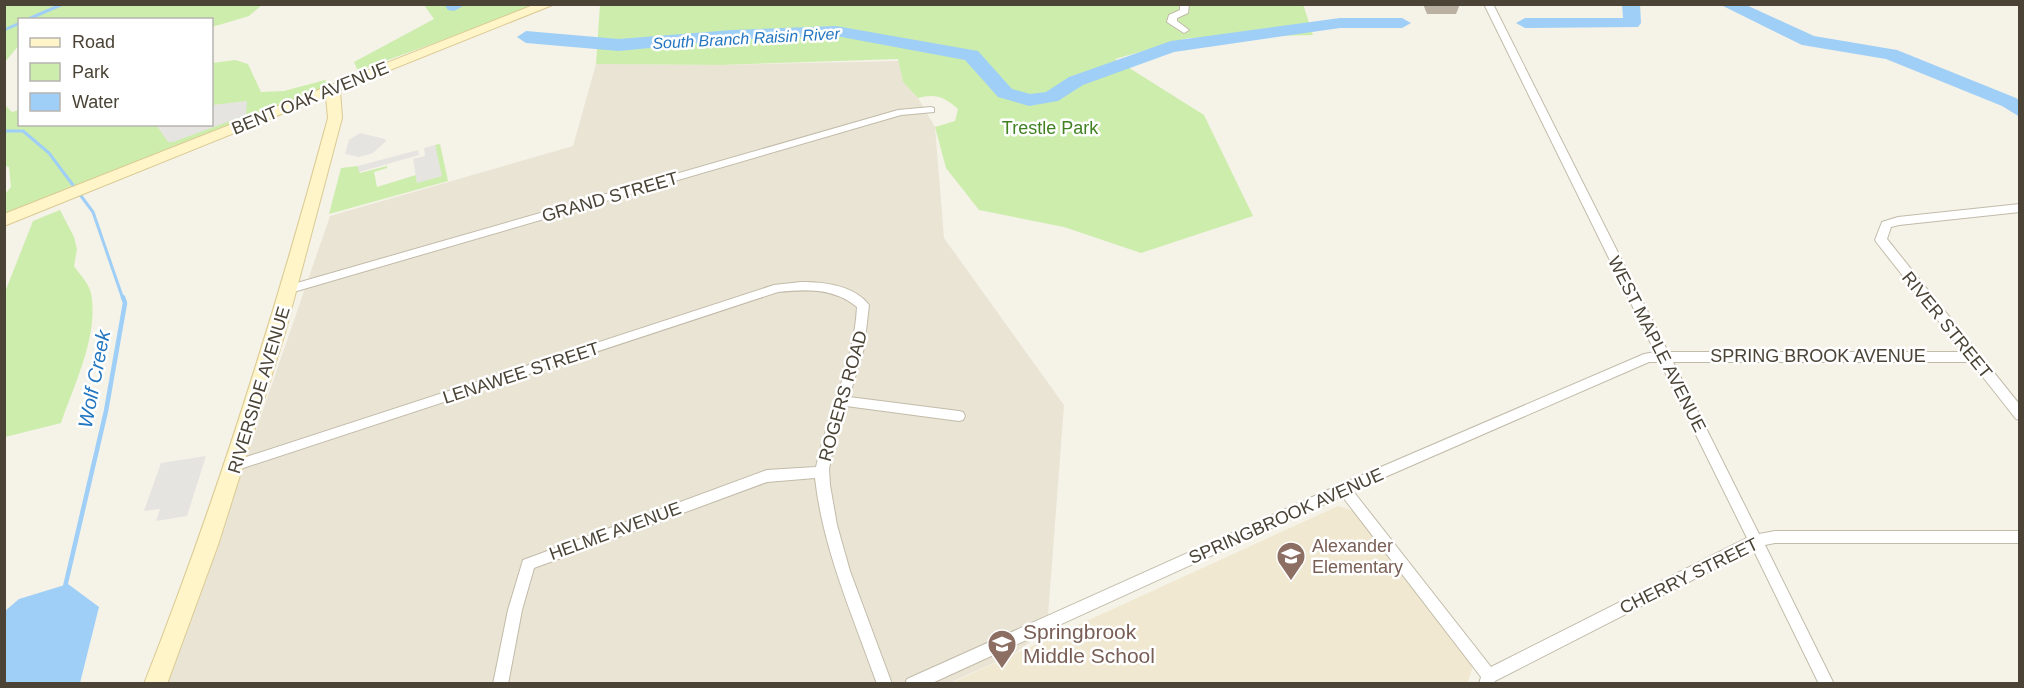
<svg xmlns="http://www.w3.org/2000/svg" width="2024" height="688" viewBox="0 0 2024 688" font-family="Arial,sans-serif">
<rect width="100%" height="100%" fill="#f5f2e8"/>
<!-- residential -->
<polygon fill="#eae4d5" points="899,61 903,82 918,98 935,127 944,238 1064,405 1047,629 1014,654 949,683 163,684 214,552 330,216 573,146 596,64 721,65"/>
<!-- education -->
<polygon fill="#f0e8d0" points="1338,506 1354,511 1473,666 1467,684 949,684"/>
<!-- green -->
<g fill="#cdedad">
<polygon points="5,4 262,4 262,5 249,16 212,27 212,20 20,20 19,45 5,62"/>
<path d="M 600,4 L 1303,4 L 1313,35 L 1188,38 L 1115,59 L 1204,115 L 1253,216 L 1141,253 L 1064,227 L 979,210 L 946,168 L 935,127 L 955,121 L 958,109 C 945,97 935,93 918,98 L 903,82 L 898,59 L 721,65 L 596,64 Z"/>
<polygon points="424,5 538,5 358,71 354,62 434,19"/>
<polygon points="235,60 248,64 261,92 284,91 325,80 328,85 325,88 5,215 5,194 11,187 9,167 5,166 5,105 12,112 19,110 20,124 212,124 212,63"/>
<polygon points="440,144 448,181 329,214 341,168 358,166 360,173 387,166 387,168 374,172 377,187 416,175 417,182 441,176 435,145"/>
<path d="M 60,210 L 74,237 L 77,249 L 74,266 C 80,275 88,282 91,293 C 99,336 74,384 61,423 L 5,437 L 5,292 L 33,221 Z"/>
</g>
<!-- parking -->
<g fill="#e6e4e0">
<polygon points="247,101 246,115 173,142 168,142 157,126 212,124 212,105"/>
<polygon points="360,133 385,139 386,141 373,153 359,157 345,154 349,140"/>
<polygon points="435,145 442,176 417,183 413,159 425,156 424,148"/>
<polygon points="418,150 419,155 359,172 358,166"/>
<polygon points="206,456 187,516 156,521 160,509 144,511 161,463"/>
</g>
<!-- water -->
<polygon fill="#9fcff7" points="68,584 99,607 80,683 5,683 5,611 19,599"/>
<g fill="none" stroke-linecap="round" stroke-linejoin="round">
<!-- stream-far1 -->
<g stroke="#9fcff7" stroke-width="3">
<polyline points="26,20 63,4"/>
<polyline points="4,30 20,23"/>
<polyline points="4,131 23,131 49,153 93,212 123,299"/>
</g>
<!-- stream -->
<polyline stroke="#9fcff7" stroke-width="4.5" points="65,587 106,411 125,303 123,297"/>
<!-- river -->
<g fill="#9fcff7" fill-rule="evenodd">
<polygon points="444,4 462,4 463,6 454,11 448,10"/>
<polygon points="1622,4 1640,4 1641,23 1638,27 1525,28 1516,23 1525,18 1623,18"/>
<polygon points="1719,4 1744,4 1814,36 1897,50 2016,98 2020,101 2020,117 2002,106 1886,59 1802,45"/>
<polygon points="1340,18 1402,18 1411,23 1402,28 1340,28 1174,52 1083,85 1058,101 1029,106 998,97 965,60 836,36 732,40 619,51 526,43 517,37 526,31 619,39 732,30 836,26 978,51 1012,89 1030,94 1046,92 1069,77 1171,41"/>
</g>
<!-- street casing -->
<g stroke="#c2bba9" stroke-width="2">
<g id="street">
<polygon points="1180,4 1189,4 1188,13 1177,18 1177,21 1189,30 1184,33 1167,22 1169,15 1180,10"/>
<path d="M 1484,4 L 1493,4 L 1668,352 L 1963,352 L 1877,243 L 1875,240 L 1882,222 L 1898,217 L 2020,204 L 2020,212 L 1899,225 L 1891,227 L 1887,239 L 2020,405 L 2020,420 L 2016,419 L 1971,362 L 1673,362 L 1759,534 L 1775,531 L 2020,531 L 2020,543 L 1775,543 L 1765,545 L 1834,684 L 1819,684 L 1753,549 L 1495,681 L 1494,684 L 1479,684 L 1481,677 L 1342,496 L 930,684 L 905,684 L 907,679 L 1339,485 L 1644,354 L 1655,352 ZM 1649,362 L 1660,362 L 1747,538 L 1491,667 L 1353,491 Z"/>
<polygon points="931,107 934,108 934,112 901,115 290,293 284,289 290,285 898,110"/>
<path d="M 801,282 C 824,282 854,285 869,305 L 864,348 L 849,397 L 959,411 L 963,412 L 965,416 L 963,420 L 959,421 L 846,406 L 833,448 L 829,469 L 830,485 L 837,525 L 850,571 L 892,684 L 877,684 C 853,616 823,550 815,478 L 767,482 L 534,568 L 522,610 L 508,684 L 493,684 L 508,610 L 523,560 L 767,470 L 816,467 C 828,412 854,363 857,307 C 834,288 807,289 778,292 L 237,470 L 232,469 L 230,465 L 232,461 L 237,460 L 774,285 Z"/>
</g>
</g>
<!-- secondary casing -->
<g stroke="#daca93" stroke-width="2">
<path id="secondary" d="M 536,4 L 555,4 L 340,90 L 342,118 L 285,333 L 218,545 L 167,684 L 144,684 C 217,499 276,310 328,118 L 326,96 L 4,226 L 4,214 Z"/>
</g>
<!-- street -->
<use href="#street" fill="#fff" fill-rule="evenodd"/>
<!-- secondary -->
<use href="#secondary" fill="#fff5c8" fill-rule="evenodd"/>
</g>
<!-- wall -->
<polygon fill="#bab1a2" points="1423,4 1460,4 1456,14 1427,14"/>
<!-- icons -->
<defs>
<g id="school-pin" transform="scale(1.5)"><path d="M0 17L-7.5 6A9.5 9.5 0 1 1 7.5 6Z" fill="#8d6e63" stroke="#fff"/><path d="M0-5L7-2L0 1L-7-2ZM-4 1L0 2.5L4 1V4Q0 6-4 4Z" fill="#fff"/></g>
</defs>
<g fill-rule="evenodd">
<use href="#school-pin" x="1291" y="556"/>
<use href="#school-pin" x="1002" y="644"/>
</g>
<g text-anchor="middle" stroke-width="5" stroke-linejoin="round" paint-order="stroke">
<!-- far-water labels -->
<g font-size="16" font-style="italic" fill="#2476c0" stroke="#fff">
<text transform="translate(746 38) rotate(-3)" y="6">South Branch Raisin River</text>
</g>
<!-- street labels -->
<g font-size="18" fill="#4a4336" stroke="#fff">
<text transform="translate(310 98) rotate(-22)" y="6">BENT OAK AVENUE</text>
<text transform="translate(610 197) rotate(-16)" y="6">GRAND STREET</text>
<text transform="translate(1947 325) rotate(51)" y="6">RIVER STREET</text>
<text transform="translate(1657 344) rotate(63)" y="6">WEST MAPLE AVENUE</text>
<text x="1818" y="362">SPRING BROOK AVENUE</text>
<text transform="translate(521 373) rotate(-18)" y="6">LENAWEE STREET</text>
<text transform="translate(259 390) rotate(-73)" y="6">RIVERSIDE AVENUE</text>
<text transform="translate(843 396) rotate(-74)" y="6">ROGERS ROAD</text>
<text transform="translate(1286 516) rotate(-24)" y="6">SPRINGBROOK AVENUE</text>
<text transform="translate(615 531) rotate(-20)" y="6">HELME AVENUE</text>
<text transform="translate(1689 576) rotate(-26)" y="6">CHERRY STREET</text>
</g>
<!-- park labels -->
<g font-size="18" fill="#428223" stroke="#fff">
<text x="1050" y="134">Trestle Park</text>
</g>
<!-- education labels -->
<g font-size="18" fill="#785e54" stroke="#fff" text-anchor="start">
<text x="1312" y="552">Alexander<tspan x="1312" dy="21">Elementary</tspan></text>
</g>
<!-- water labels -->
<g font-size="20" font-style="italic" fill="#2476c0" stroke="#fff">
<text transform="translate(94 379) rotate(-79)" y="7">Wolf Creek</text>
</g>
<!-- near-education labels -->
<g font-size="21" fill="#785e54" stroke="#fff" text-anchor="start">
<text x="1023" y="639">Springbrook<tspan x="1023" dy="24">Middle School</tspan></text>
</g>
</g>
<!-- border -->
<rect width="2024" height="688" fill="none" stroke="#4a4336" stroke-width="12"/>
<!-- legend -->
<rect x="18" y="18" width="195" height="108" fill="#ffffff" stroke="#b7b4af" stroke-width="1.5"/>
<rect x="30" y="38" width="30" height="9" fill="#fff5c8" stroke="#b7b4af" stroke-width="1.5"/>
<text x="72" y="48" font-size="18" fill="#4a4336">Road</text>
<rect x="30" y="63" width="30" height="18" fill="#cdedad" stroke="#b7b4af" stroke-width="1.5"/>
<text x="72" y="78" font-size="18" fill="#4a4336">Park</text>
<rect x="30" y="93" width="30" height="18" fill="#9fcff7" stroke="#b7b4af" stroke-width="1.5"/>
<text x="72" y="108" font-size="18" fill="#4a4336">Water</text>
</svg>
